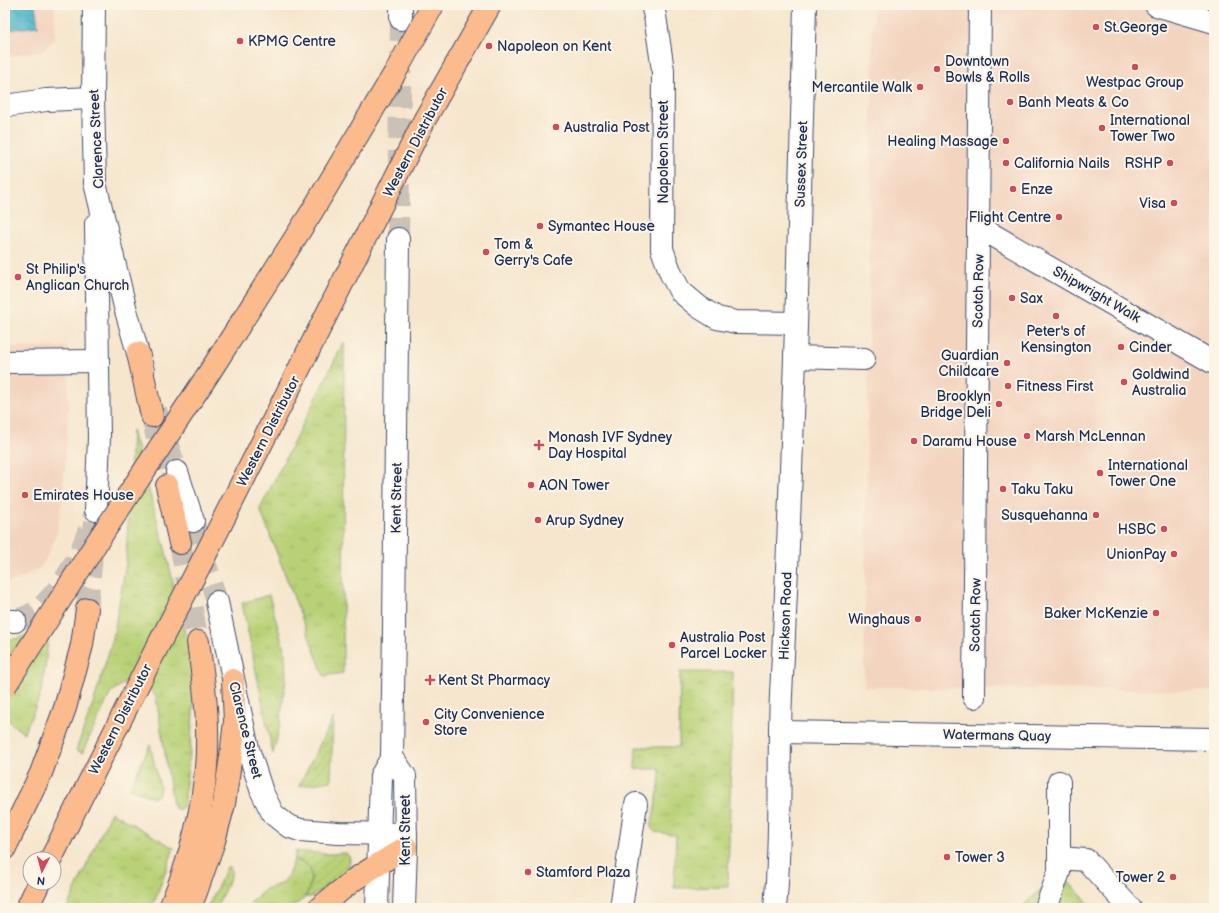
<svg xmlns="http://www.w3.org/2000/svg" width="1219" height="913" viewBox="0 0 1219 913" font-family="'Balsamiq Sans',sans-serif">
<defs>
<pattern id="grass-tufts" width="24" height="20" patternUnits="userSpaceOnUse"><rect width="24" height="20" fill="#b8d176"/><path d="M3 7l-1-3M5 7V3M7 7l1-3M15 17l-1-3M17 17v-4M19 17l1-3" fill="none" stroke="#9eb468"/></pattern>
<pattern id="garden-furrows" width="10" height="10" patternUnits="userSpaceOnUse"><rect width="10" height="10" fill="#b8d176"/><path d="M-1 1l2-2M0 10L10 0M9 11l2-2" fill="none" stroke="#9eb468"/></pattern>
<pattern id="water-ripples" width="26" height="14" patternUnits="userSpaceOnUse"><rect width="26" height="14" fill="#4bb5c9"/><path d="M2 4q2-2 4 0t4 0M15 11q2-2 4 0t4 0" fill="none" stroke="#3e94a6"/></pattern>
</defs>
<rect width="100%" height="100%" fill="#fcf5e5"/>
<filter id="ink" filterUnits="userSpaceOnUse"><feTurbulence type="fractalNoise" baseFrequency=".025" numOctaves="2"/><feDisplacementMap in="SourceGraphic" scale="8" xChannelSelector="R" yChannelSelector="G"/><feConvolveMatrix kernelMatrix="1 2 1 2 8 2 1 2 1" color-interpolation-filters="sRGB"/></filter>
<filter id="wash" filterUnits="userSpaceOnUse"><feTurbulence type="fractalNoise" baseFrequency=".012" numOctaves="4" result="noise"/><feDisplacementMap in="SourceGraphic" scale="16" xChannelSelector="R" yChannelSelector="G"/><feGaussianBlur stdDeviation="0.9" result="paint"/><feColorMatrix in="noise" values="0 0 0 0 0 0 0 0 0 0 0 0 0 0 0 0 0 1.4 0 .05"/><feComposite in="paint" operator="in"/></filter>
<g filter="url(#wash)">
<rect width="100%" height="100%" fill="#f6e6cd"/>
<!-- built -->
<g fill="#f3d4bf">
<polygon points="5,5 55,5 55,39 43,51 5,57"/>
<polygon points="873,5 1214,5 1214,691 864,687"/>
<polygon points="5,347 68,347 69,406 63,492 57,532 49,552 41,567 21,579 5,584"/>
</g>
<!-- grass -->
<g fill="url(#grass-tufts)" stroke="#6a806a">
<polygon points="344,342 343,673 324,676 260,509"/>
<polygon points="132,430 166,552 190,654 194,699 190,751 183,807 180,809 176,809 173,805 156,697 147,686 129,680 111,692 82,753 76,750 93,704 113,638 126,563"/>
<polygon points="269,595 285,653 286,678 280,725 273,754 242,603"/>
<polygon points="49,631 43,685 38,701 24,733 15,727 5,717 5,640 15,639 31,634"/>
<polygon points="680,672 733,672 728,887 674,888 676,835 655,832 651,828 659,787 660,769 635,769 636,747 679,747"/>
<polygon points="150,745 160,787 159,794 154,798 130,788"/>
<polygon points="111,812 174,848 152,908 67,908"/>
<polygon points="294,859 308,865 312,872 309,888 306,897 291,908 248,908 252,901 266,889 283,883 288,876"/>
<polygon points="228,866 231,869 231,876 216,908 207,908"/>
<polygon points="1059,872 1093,908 1021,908"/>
</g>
<!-- garden -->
<g fill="url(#garden-furrows)" stroke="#6a806a">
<polygon points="333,718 331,781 299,786"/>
<path d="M 296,851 L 328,854 L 346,853 L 350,858 L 349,868 L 334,881 L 311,897 L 306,897 C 309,888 315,874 308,866 C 305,862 298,860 294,859 Z"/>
</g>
<!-- water -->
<polygon fill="url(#water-ripples)" stroke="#337294" points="6,5 35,5 38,26 9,30"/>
</g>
<g filter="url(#ink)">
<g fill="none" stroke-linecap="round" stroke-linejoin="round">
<!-- minor-tunnel -->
<g stroke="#cac1b7" stroke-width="22" stroke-dasharray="22 11" stroke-linecap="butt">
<polyline points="398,239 401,19"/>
<polyline points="156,410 177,472"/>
<polyline points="193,521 217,602"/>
<path d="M 15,621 C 23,618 31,615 38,610 C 42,607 45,603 49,599 C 73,574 85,542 96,510"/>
</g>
<!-- highway-tunnel -->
<g stroke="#cac1b7" stroke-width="22" stroke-dasharray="22 11" stroke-linecap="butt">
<polyline points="152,416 167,486"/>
<polyline points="180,543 198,642"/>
<polyline points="87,609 96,510"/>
</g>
<!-- minor casing -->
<g stroke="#3c4a6f" stroke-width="24">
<g id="minor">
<polyline points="94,5 93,98 95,183 125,307 143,371"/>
<polyline points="401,5 401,19"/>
<polyline points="652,5 655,16 663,70 662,249 671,274 680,291 699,307 717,318 736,322 796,323"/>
<polyline points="1156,5 1214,22"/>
<polyline points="5,106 46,100 93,98"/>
<polyline points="96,224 99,438 96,510"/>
<polyline points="979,227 1214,363"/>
<polyline points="795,357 864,359"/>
<polyline points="5,362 98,361"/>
<polyline points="177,472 193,521"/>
<polyline points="217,602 248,749 262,792 273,814 288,826 300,830 338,833 406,834"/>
<polyline points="5,621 15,621"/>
<polyline points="974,697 980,5"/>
<polyline points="780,732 1214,739"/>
<polyline points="392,757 405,776 406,847 404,908"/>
<polyline points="1059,858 1086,860 1130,908"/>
<polyline points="377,908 381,776 392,757 394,628 398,239"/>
<polyline points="621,908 636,804"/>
<path d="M 775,908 C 782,837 778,766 781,695 C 793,465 799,235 805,5"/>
<polyline points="1046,908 1059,872 1059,782"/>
</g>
</g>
<!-- highway casing -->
<g stroke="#3c4a6f" stroke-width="24">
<g id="highway">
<polyline points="138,353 152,416"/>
<polyline points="167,486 180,543"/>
<polyline points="5,848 41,773 65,708 82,645 87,609"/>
<polyline points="51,859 77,806"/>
<polyline points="27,908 39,883"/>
<path d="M 170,908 C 193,852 209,790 207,730 C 207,700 202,671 198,642"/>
<polyline points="188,908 195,895 214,841 224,804 231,756 235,721 233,680"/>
<polyline points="319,908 355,879 406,847"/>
</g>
</g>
<!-- minor -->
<use href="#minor" stroke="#fff" stroke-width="22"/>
<!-- highway -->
<use href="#highway" stroke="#fbbb8d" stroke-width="22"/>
<!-- highway-bridge casing -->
<g stroke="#3c4a6f" stroke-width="24" stroke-linecap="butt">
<g id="highway-bridge">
<polyline points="5,686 97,542 209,373 311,213 396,71 433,5"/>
<polyline points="77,806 150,661 211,544 425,119 490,5"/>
</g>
</g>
<!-- highway-bridge -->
<use href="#highway-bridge" stroke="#fbbb8d" stroke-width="22"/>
</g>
</g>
<!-- markers -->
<g fill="#d1495b" stroke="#fcf5e5" stroke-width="1.5">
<circle cx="1096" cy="27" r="4"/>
<circle cx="240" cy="41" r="4"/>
<circle cx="489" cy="46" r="4"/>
<circle cx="1135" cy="67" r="4"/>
<circle cx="937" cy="69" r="4"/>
<circle cx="920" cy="87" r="4"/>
<circle cx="1010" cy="102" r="4"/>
<circle cx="556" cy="127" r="4"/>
<circle cx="1102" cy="128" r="4"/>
<circle cx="1006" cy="141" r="4"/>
<circle cx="1006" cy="163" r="4"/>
<circle cx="1170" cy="163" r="4"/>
<circle cx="1013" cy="189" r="4"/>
<circle cx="1174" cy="203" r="4"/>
<circle cx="1059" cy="217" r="4"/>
<circle cx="540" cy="226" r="4"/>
<circle cx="486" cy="252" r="4"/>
<circle cx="18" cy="277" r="4"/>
<circle cx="1012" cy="298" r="4"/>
<circle cx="1056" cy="316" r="4"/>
<circle cx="1121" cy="347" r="4"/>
<circle cx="1007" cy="363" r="4"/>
<circle cx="1124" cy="382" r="4"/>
<circle cx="1008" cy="386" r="4"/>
<circle cx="999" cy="404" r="4"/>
<circle cx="1027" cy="436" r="4"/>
<circle cx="914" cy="441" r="4"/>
<path d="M537 439h4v4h4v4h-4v4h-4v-4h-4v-4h4z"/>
<circle cx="1100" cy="473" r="4"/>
<circle cx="531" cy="485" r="4"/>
<circle cx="1003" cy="489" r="4"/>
<circle cx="25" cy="495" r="4"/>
<circle cx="1096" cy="515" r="4"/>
<circle cx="538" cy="520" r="4"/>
<circle cx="1164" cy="529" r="4"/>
<circle cx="1174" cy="554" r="4"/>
<circle cx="1156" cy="613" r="4"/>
<circle cx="918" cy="619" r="4"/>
<circle cx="672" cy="645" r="4"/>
<path d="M428 674h4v4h4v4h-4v4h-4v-4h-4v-4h4z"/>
<circle cx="426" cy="722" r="4"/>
<circle cx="947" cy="857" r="4"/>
<circle cx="528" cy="872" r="4"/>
<circle cx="1173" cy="877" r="4"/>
</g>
<g text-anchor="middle" stroke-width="4" stroke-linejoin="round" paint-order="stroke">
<!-- poi labels -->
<g font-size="14" fill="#1b2f5e" stroke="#fcf5e5" text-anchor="start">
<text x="1104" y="32">St.George</text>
<text x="248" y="46">KPMG Centre</text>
<text x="497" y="51">Napoleon on Kent</text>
<text x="945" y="66">Downtown<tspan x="945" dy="16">Bowls &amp; Rolls</tspan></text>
<text x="1135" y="87" text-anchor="middle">Westpac Group</text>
<text x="912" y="92" text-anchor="end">Mercantile Walk</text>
<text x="1018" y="107">Banh Meats &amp; Co</text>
<text x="1110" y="125">International<tspan x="1110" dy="16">Tower Two</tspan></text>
<text x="564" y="132">Australia Post</text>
<text x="998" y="146" text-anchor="end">Healing Massage</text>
<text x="1014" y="168">California Nails</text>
<text x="1162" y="168" text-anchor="end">RSHP</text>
<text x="1021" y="194">Enze</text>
<text x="1166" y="208" text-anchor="end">Visa</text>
<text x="1051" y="222" text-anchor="end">Flight Centre</text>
<text x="548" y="231">Symantec House</text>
<text x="494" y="249">Tom &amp;<tspan x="494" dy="16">Gerry's Cafe</tspan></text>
<text x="26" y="274">St Philip's<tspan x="26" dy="16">Anglican Church</tspan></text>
<text x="1020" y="303">Sax</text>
<text x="1056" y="336" text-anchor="middle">Peter's of<tspan x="1056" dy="16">Kensington</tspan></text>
<text x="1129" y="352">Cinder</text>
<text x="999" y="360" text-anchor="end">Guardian<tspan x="999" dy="16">Childcare</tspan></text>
<text x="1132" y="379">Goldwind<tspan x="1132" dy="16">Australia</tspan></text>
<text x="1016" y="391">Fitness First</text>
<text x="991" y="401" text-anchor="end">Brooklyn<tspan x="991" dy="16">Bridge Deli</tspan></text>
<text x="1035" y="441">Marsh McLennan</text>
<text x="548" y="442">Monash IVF Sydney<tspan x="548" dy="16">Day Hospital</tspan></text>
<text x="922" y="446">Daramu House</text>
<text x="1108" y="470">International<tspan x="1108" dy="16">Tower One</tspan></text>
<text x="539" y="490">AON Tower</text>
<text x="1011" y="494">Taku Taku</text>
<text x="33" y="500">Emirates House</text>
<text x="1088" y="520" text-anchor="end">Susquehanna</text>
<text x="546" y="525">Arup Sydney</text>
<text x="1156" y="534" text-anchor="end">HSBC</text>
<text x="1166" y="559" text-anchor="end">UnionPay</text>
<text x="1148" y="618" text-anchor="end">Baker McKenzie</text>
<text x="910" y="624" text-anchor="end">Winghaus</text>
<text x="680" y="642">Australia Post<tspan x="680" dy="16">Parcel Locker</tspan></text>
<text x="438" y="685">Kent St Pharmacy</text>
<text x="434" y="719">City Convenience<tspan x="434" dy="16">Store</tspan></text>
<text x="955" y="862">Tower 3</text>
<text x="536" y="877">Stamford Plaza</text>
<text x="1165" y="882" text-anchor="end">Tower 2</text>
</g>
<!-- street labels -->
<g font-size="14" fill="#1b2f5e" stroke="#fcf5e5">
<text transform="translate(96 139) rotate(-93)" y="5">Clarence Street</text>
<text transform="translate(415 142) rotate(-62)" y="5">Western Distributor</text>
<text transform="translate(663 152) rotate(-90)" y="5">Napoleon Street</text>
<text transform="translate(801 164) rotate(-88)" y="5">Sussex Street</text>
<text transform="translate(978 291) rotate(-89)" y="5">Scotch Row</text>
<text transform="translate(1097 294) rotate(30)" y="5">Shipwright Walk</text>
<text transform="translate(268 431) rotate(-63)" y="5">Western Distributor</text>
<text transform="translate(396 498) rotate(-89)" y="5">Kent Street</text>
<text transform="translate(975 615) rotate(-89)" y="5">Scotch Row</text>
<text transform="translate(785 616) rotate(-88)" y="5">Hickson Road</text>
<text transform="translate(120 719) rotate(-63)" y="5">Western Distributor</text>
<text transform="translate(246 730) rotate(76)" y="5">Clarence Street</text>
<text transform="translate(997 735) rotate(1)" y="5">Watermans Quay</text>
<text transform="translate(405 830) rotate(-90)" y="5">Kent Street</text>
</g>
</g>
<!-- margin -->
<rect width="1219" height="913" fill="none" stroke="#fcf5e5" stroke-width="20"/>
<!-- north arrow -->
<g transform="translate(42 871) rotate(186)"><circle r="19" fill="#fcf5e5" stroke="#a2a6af"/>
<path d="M0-3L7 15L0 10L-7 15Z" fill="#d1495b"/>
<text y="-6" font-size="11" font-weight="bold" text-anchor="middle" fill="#1b2f5e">N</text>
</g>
</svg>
